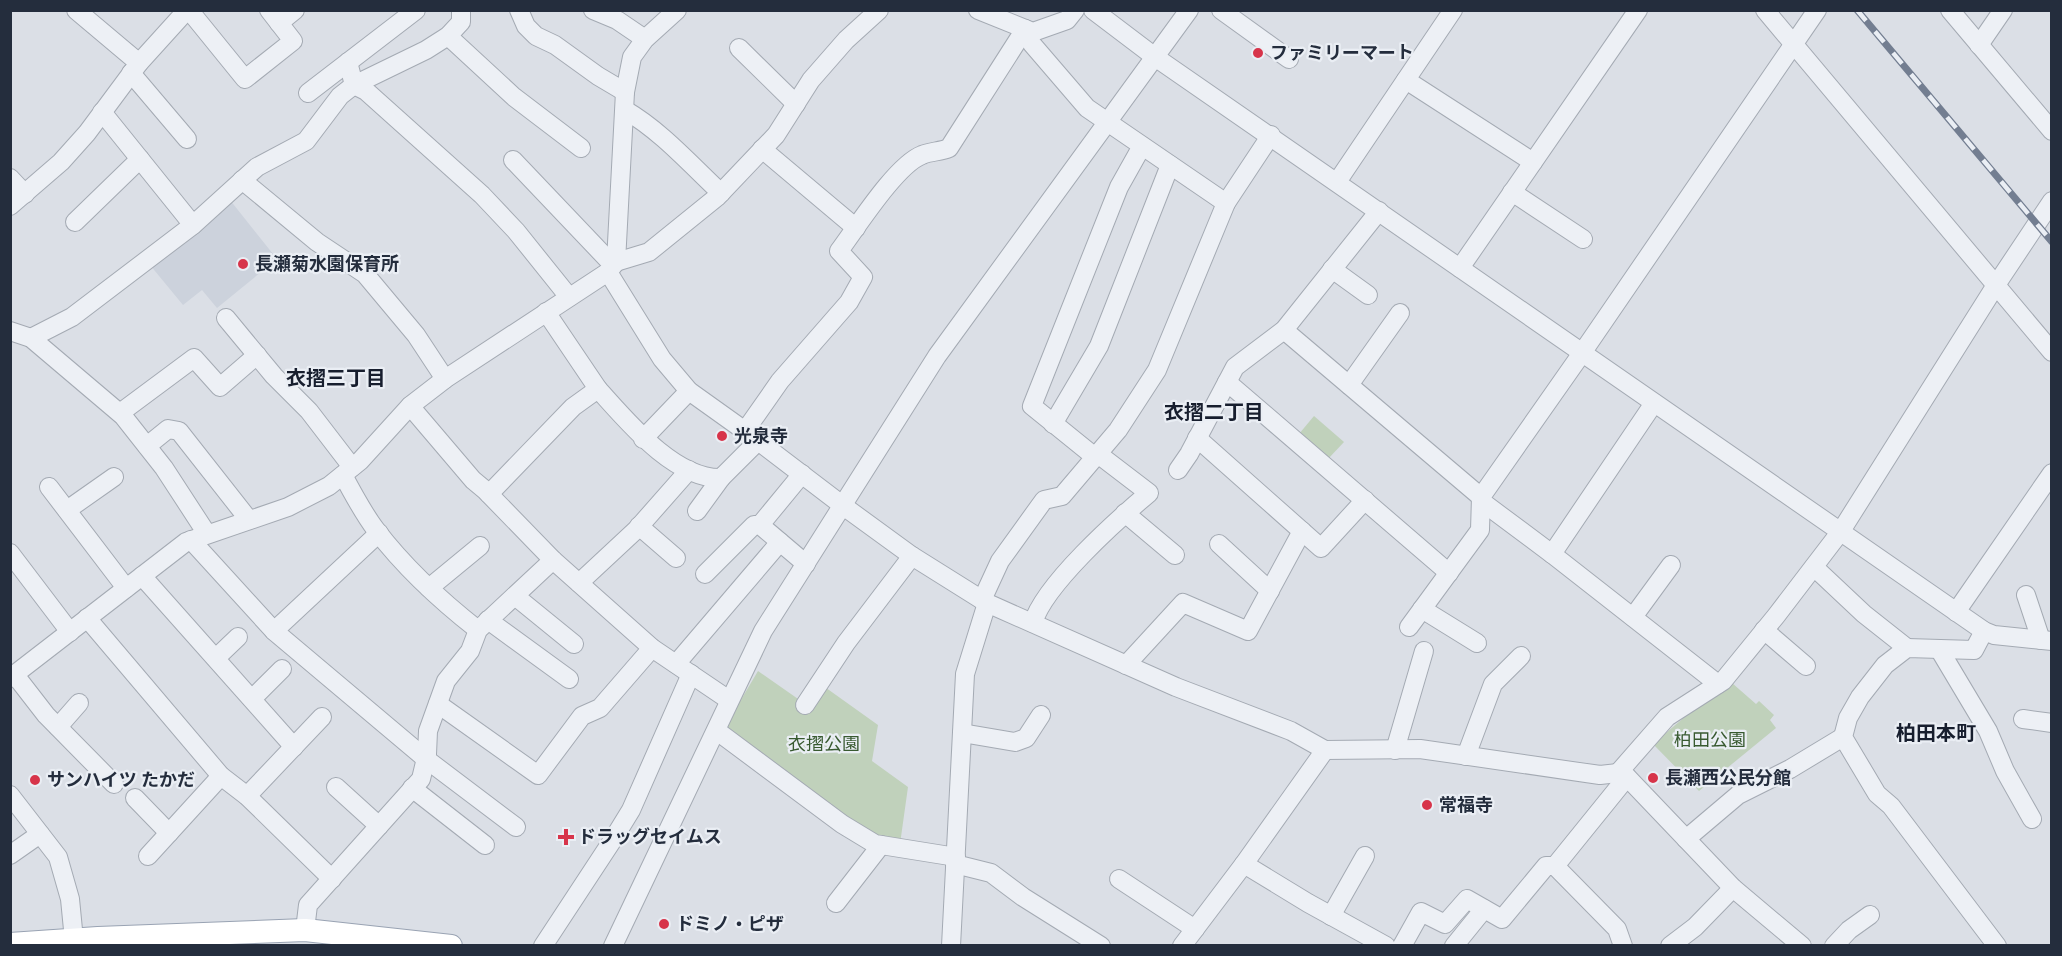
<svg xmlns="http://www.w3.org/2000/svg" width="2062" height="956" viewBox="0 0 2062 956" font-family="Roboto,'Noto Sans JP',sans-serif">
<rect width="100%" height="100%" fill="#dbdfe6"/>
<!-- built -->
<polygon fill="#ccd2dc" points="230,200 277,259 217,308 202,290 183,305 150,265"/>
<!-- green -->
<g fill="#c0d1bb">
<polygon points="1314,416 1344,442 1328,459 1299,434"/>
<polygon points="758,671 801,701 815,680 878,725 872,761 908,787 900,844 877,840 725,733 726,725"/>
<polygon points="1732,683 1756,704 1759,701 1774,715 1770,720 1776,728 1699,791 1653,744 1694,709"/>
</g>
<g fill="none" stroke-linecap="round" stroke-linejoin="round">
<!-- minor casing -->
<g stroke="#a4aab3" stroke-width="20">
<g id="minor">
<polyline points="76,10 139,63"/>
<polyline points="189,10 245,79 293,41 269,10"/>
<polyline points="519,10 526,26 536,36 555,45 598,76 625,92"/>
<polyline points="593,10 617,20 645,39"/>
<polyline points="978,10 1033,32 1067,20 1075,10"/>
<polyline points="1093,10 1155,57 1984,631 1994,635 2052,641"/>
<polyline points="1221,10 1289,59"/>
<polyline points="1765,10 2052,352"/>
<polyline points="1950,10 2052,131"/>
<polyline points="279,23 295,10"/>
<polyline points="1025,29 1032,44 1087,108 1226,203"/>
<polyline points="448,36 514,97 581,148"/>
<polyline points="1979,45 2003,10"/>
<polyline points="739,48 796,104"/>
<polyline points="348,62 354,85 366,91 482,195 516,231 569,297"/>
<polyline points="131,73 187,139"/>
<polyline points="1406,80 1533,162"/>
<polyline points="308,93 416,10"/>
<path d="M 625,110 C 661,131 690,164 721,193"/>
<polyline points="102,112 193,225"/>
<polyline points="762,149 856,228"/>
<polyline points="513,160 613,265"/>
<polyline points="10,178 25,194"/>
<polyline points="242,180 317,242 365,274 416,335 445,379"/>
<polyline points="1337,182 1453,10"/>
<polyline points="1512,192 1583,239"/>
<polyline points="10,206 61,162 87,133 139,63 187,10"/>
<polyline points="75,222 140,159"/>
<polyline points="616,262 649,252 717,197 776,135 811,80 846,40 879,10"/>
<polyline points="1460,268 1638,10"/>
<polyline points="1332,269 1368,295"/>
<polyline points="608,272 662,359 689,391 745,431 842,505 912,556 987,603 1176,687 1291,731 1325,750 1420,749 1600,775 1618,773 1627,777 1733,888 1802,946"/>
<polyline points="546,312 598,389"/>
<polyline points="226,318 274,376 309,411 352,467"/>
<polyline points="1284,330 1481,497"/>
<polyline points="10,331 31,338 123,416 164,468 207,534"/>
<polyline points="31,338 72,317 193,225 257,167 306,141 340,96 354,85 426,50 448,36 461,22 461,10"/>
<polyline points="1227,382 1449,573"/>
<polyline points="1349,385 1400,313"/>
<polyline points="410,406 473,480 485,490 553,560 652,648 729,700"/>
<polyline points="120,413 194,358 220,387 257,355"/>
<polyline points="1053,424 1099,346 1170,165"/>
<path d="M 745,431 L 780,381 L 849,302 L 863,277 L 839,251 C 857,227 896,165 922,155 C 931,151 940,152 949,148 L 1025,29"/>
<polyline points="1197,438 1321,548 1365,500"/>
<polyline points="643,439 689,391"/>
<polyline points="147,446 168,429 179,431 249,520"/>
<polyline points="1095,457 1032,406 1119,187 1142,146"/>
<polyline points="1178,470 1189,454 1235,367 1284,330 1379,211"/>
<polyline points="802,474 760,525 806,564"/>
<path d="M 343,475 C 353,494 363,513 376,530 C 405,568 441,601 478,630"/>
<polyline points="49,487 126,588"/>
<path d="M 489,494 L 573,407 L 598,389 C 627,421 674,479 721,478 L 758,441"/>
<polyline points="1481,501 1552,554 1718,684"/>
<polyline points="67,510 114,477"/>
<polyline points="697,511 721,478"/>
<polyline points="1125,513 1175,555"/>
<polyline points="639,526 676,558"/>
<polyline points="191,540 274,631 426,759 516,827"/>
<polyline points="1219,544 1270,591"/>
<polyline points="10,553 70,632"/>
<polyline points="1552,554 1654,403"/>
<polyline points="1814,567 1864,614 1907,648"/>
<polyline points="705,574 754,525 760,525"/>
<polyline points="142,576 294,747"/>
<polyline points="579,583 637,529 689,470"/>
<polyline points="429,588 480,546"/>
<polyline points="2026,595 2041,640"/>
<polyline points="515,596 574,644"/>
<polyline points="982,600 1000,561 1044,500 1062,496 1118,430 1157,370 1226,203 1271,135"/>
<polyline points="1422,609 1477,643"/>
<polyline points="1956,612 2052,473"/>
<polyline points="1633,617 1671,565"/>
<polyline points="87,618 221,776 247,796 332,879"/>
<polyline points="488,620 569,679"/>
<path d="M 1033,623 C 1044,585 1117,520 1149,493 L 1098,454"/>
<polyline points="1409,627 1480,530 1481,497 1582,353 1817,10"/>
<polyline points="1764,630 1806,666"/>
<polyline points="274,631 379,533"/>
<polyline points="1984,631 1974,650 1907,648 1885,665 1860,697 1848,718 1843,737 1877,794 1891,806 1997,946"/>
<polyline points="1939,649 1988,731 2005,771 2032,819"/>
<polyline points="216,658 238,637"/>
<polyline points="676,664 780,542"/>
<polyline points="1126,665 1183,603 1248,631 1302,531"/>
<polyline points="15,675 46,715 114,784"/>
<polyline points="10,678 186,542 288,507 329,486 360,461 410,406 445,379 608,272 616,262 625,92 632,57 645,39 677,10"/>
<polyline points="252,699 282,669"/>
<polyline points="438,704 538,775 582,716 600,708 652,648"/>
<polyline points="805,705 846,643 912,556"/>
<polyline points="2023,719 2052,723"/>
<polyline points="58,727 79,703"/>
<polyline points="717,731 842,824 875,844 956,857"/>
<polyline points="962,733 1015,742 1026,738 1041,715"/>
<polyline points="1395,750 1424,651"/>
<polyline points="1466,756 1493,684 1521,656"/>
<polyline points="1618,773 1667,717 1723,681 1776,616 1841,531 1996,285 2052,201"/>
<polyline points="336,787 379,826"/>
<polyline points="412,788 485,845"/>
<polyline points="10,795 58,857 70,899 74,940"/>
<polyline points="247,796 322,717"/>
<polyline points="135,798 169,833"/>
<polyline points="1686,839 1738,795 1790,769 1843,737"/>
<polyline points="10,855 40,834"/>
<polyline points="148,856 221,776"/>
<polyline points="955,864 991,873 1023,897 1101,946"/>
<polyline points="1244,864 1308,903 1386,946"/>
<polyline points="1555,866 1627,777"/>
<polyline points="1119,879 1195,929"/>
<polyline points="836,903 881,845"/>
<polyline points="1331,916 1365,856"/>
<polyline points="305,930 308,905 421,779 427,754 428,731 446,681 470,651 478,630 553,560"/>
<polyline points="543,946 612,841 631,810 691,674"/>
<polyline points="613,946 763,631 937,356 1189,10"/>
<polyline points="951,946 965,674 987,603"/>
<polyline points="1182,946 1244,864 1325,750"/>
<polyline points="1402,946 1421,912 1445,924 1467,899 1502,919 1546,866 1555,866 1617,929 1623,946"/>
<polyline points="1454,946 1484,909"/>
<polyline points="1670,946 1695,927 1733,888"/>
<polyline points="1834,946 1849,930 1870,915"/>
</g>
</g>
<!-- major casing -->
<g stroke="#99a3b3" stroke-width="24">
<polyline id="major" points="10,944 98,938 305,930 451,946"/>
</g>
<!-- minor -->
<use href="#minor" stroke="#edf0f5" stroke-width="18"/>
<!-- major -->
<use href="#major" stroke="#fff" stroke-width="22"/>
<!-- rail casing -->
<g stroke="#737e91" stroke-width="7">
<polyline id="rail" points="1857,10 2052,242"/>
</g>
<!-- rail -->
<use href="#rail" stroke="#eaeef4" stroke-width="4.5" stroke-dasharray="14" stroke-linecap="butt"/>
</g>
<!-- markers -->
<g fill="#d7344a" stroke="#eaeef4" stroke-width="2">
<circle cx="1258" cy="53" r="6"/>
<circle cx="243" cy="264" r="6"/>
<circle cx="722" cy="436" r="6"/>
<circle cx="1653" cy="778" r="6"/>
<circle cx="35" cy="780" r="6"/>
<circle cx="1427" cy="805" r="6"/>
<path d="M563 828h6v6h6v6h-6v6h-6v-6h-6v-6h6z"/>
<circle cx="664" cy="924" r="6"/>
</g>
<g text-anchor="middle" stroke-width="4.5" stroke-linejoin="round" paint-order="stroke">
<!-- poi labels -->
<g font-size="18" font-weight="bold" fill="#242d3d" stroke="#eaeef4" text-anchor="start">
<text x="1270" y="59">ファミリーマート</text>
<text x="255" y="270">長瀬菊水園保育所</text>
<text x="734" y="442">光泉寺</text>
<text x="1665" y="784">長瀬西公民分館</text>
<text x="47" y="786">サンハイツ たかだ</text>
<text x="1439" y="811">常福寺</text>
<text x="578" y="843">ドラッグセイムス</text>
<text x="676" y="930">ドミノ・ピザ</text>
</g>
<!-- park labels -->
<g font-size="18" fill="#385a30" stroke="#eaeef4">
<text x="1710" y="746">柏田公園</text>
<text x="824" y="750">衣摺公園</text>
</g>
<!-- neighbourhood labels -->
<g font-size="20" font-weight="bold" fill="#171e2e" stroke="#eaeef4">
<text x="336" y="385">衣摺三丁目</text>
<text x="1214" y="419">衣摺二丁目</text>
<text x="1936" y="740">柏田本町</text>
</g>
</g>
<!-- border -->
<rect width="2062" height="956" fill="none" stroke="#242d3d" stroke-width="24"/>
</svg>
